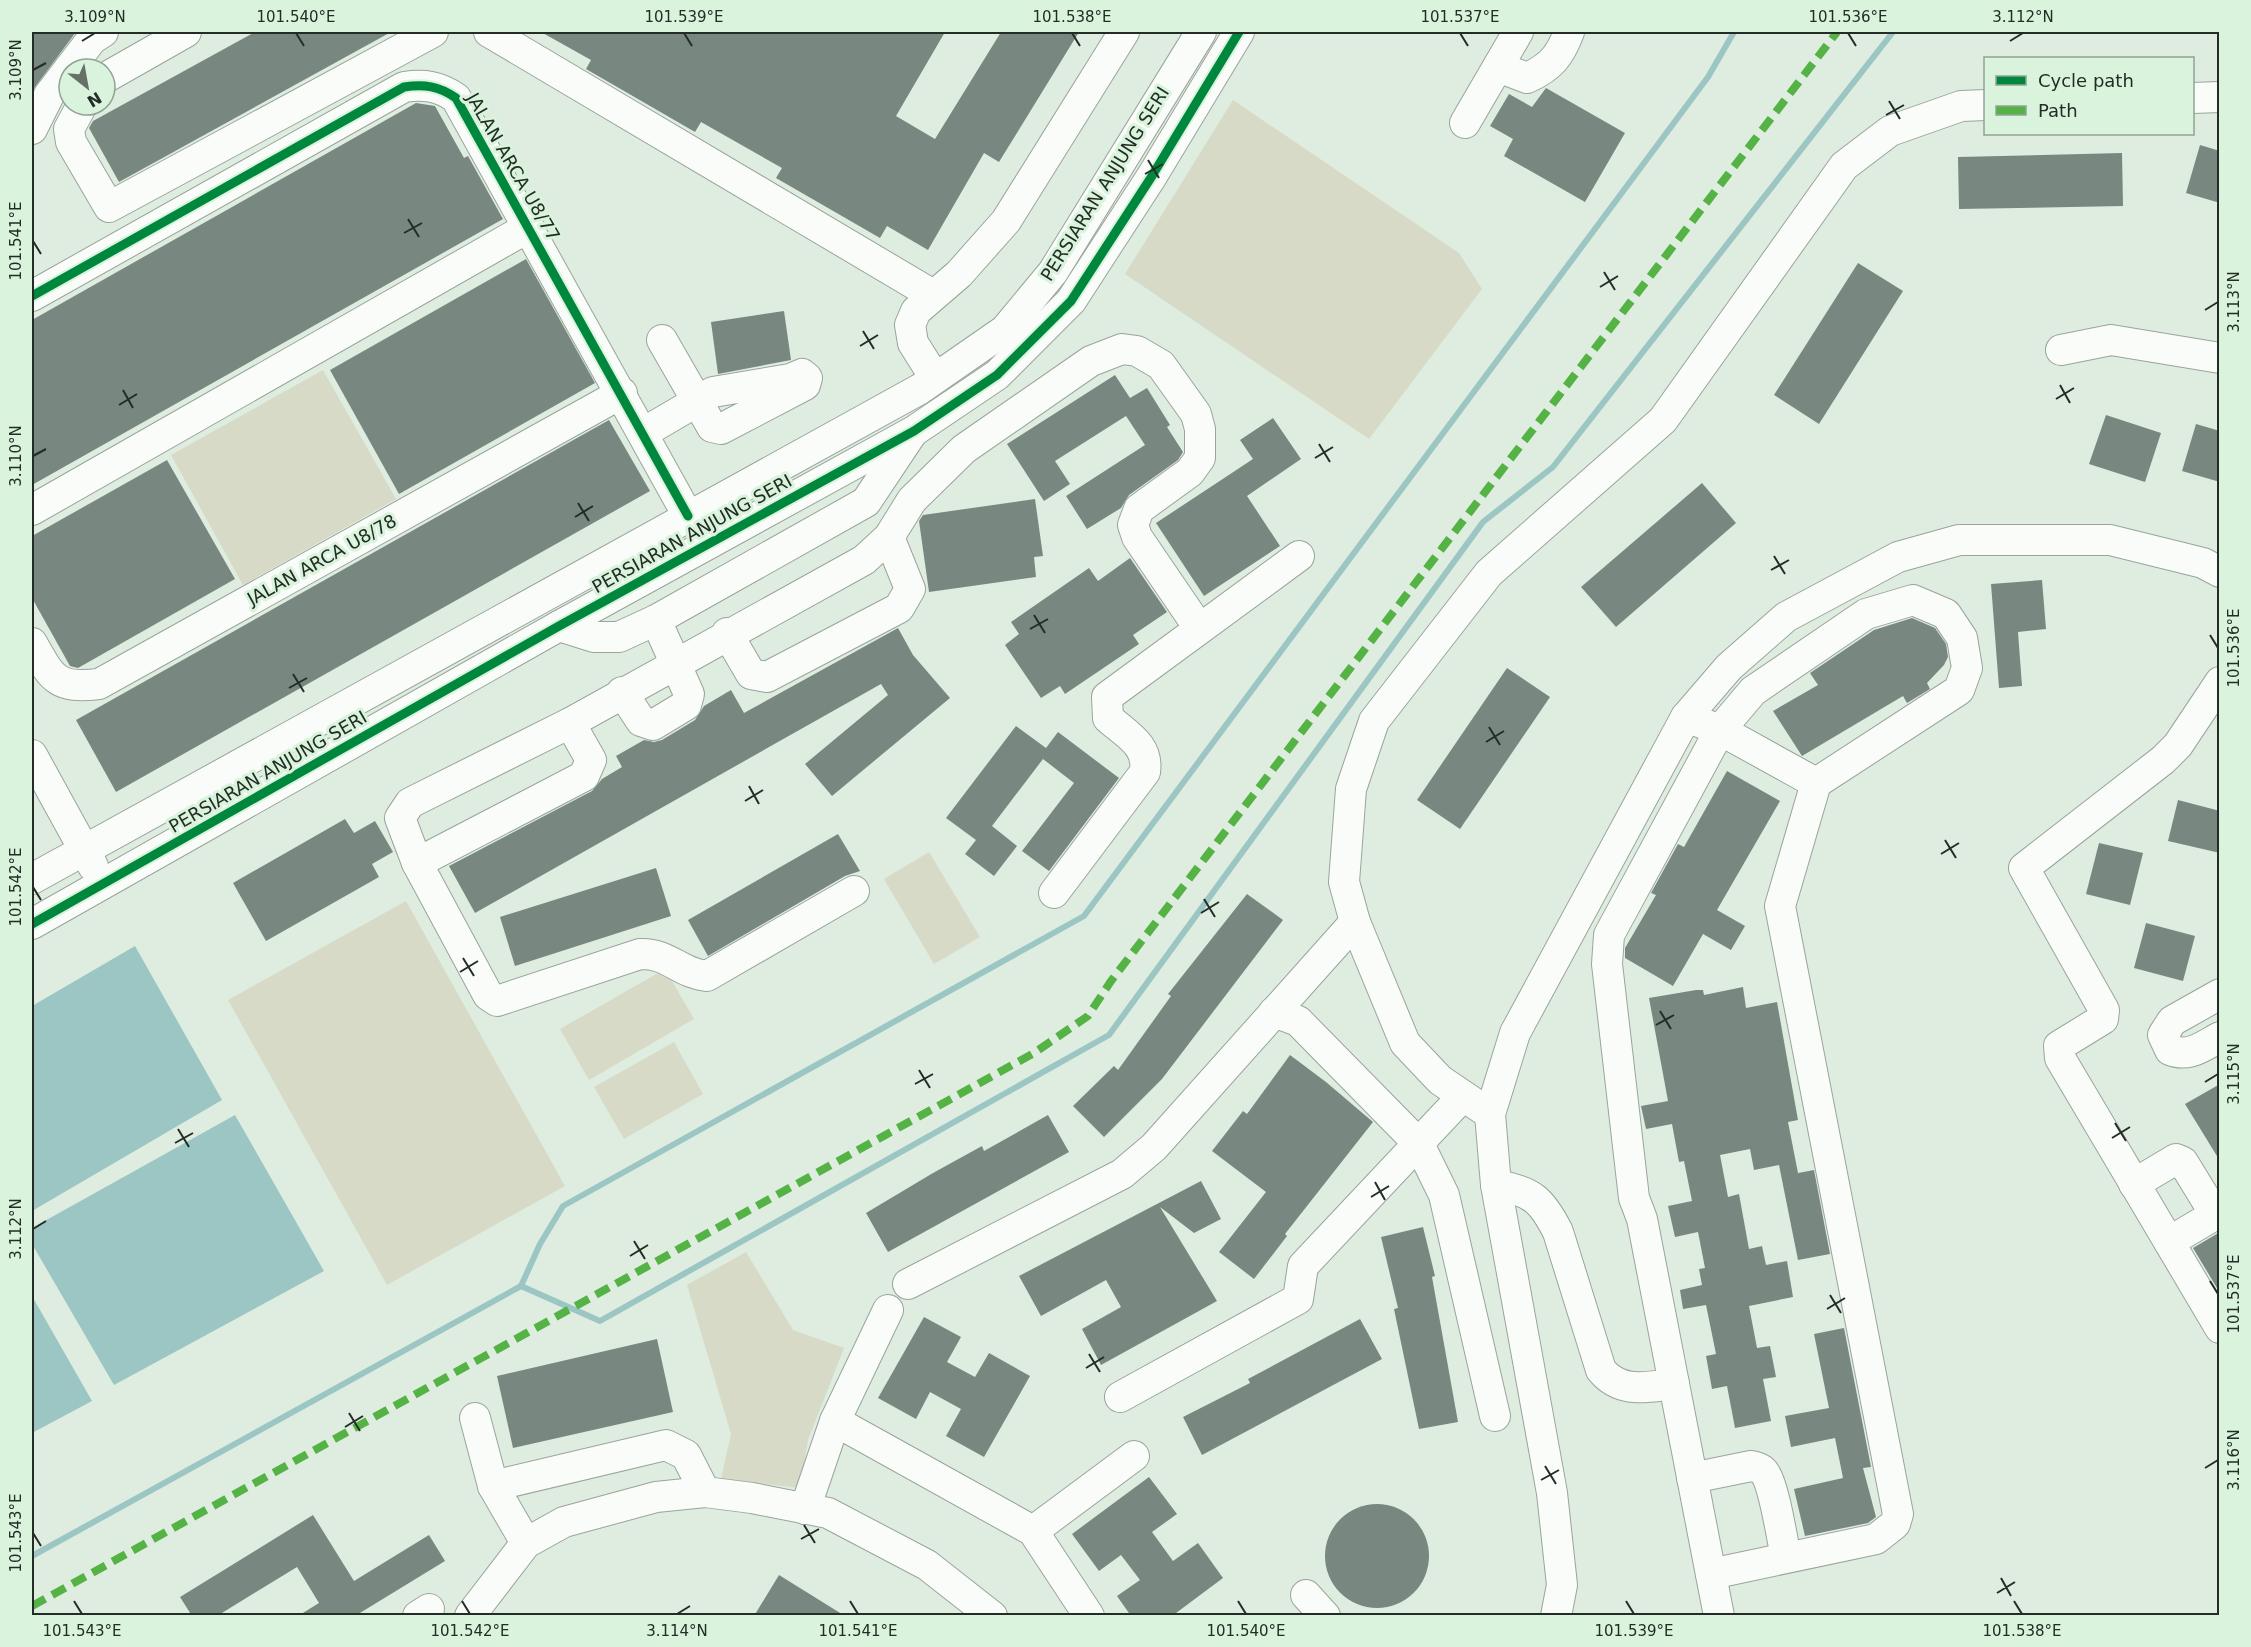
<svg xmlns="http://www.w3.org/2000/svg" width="2251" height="1647" viewBox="0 0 2251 1647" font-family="'DejaVu Sans',sans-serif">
<rect width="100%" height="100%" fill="#dfede0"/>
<!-- green -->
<g fill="#d7dac6">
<polygon points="1233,100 1459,253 1482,289 1369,439 1125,274"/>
<polygon points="323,370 396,499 243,585 171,455"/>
<polygon points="929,852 980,937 934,964 884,879"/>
<polygon points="406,901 565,1186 387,1285 228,1000"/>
<polygon points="665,969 694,1019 589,1080 560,1029"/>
<polygon points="674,1042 703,1094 624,1139 594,1087"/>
<polygon points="746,1252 793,1330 844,1348 808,1440 800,1488 721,1479 731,1434 687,1285"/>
</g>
<!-- water -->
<g fill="#9cc6c4">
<polygon points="135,946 222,1100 32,1211 32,1006"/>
<polygon points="235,1115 324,1271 114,1385 32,1244 32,1228"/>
<polygon points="32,1296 92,1401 32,1433"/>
</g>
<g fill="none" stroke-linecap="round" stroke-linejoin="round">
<!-- stream -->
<g stroke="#9cc6c4" stroke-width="6">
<polyline points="521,1286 600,1321 1109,1035 1483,522 1553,467 1893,32"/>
<polyline points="32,1556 521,1286 540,1244 563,1206 1084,916 1708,77 1734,32"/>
</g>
</g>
<!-- building -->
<g fill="#788880">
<polygon points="32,32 76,32 32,91"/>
<polygon points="255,32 391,32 119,182 89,128 93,121"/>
<polygon points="541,32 945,32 896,116 935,139 1001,32 1079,32 999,162 984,153 928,250 887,226 880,238 776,178 782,168 701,122 695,132 586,69 591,60"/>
<polygon points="1546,88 1625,133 1585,202 1504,156 1513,139 1490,126 1509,94 1532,107"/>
<polygon points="416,103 435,106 464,158 468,156 503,219 32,485 32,320"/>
<polygon points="2200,145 2220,151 2220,203 2186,193"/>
<polygon points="2122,153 2123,206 1959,209 1958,157"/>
<polygon points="526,259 595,383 399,494 330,370"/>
<polygon points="1858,263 1903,291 1819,424 1774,395"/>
<polygon points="784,311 791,360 718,374 711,322"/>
<polygon points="1115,375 1130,398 1147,388 1170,425 1167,427 1183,452 1178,460 1129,495 1121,508 1087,529 1066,496 1145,445 1126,416 1055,461 1070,484 1044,501 1007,444"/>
<polygon points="2106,415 2161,433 2145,482 2089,464"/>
<polygon points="1273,418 1301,459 1247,496 1280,546 1204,596 1156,523 1253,459 1240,440"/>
<polygon points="609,420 650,491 116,792 76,720"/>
<polygon points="2196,424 2220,431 2220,482 2182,471"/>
<polygon points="167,460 235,579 78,668 70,666 32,598 32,536"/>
<polygon points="1702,483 1736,523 1616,627 1581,587"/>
<polygon points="1035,499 1043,556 1034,557 1036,577 929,592 919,521 923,515"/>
<polygon points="1130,558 1167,612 1133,635 1139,644 1065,694 1060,686 1041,698 1005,645 1019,634 1011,622 1089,568 1098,581"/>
<polygon points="2042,580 2046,629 2018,632 2022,686 1999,688 1991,584"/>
<polygon points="1912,618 1935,628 1946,644 1948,657 1944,665 1927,683 1930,689 1907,703 1903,696 1802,756 1773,711 1818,685 1810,673 1874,630"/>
<polygon points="898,628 913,655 950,698 832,796 805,764 888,695 881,684 475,913 449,866 592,791 602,779 622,767 616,756 644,740 654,742 662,740 695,720 704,706 731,690 744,713"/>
<polygon points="1507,668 1550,697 1460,829 1417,800"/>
<polygon points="1016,726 1046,748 1058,732 1119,778 1049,871 1022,851 1074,783 1043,759 992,826 1017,846 994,876 965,854 976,840 946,818"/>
<polygon points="1727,771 1780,801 1717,910 1745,926 1731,950 1703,934 1673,986 1625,958 1625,948 1656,895 1651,893 1678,844 1684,847"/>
<polygon points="2178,800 2220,811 2220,853 2168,841"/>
<polygon points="345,819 354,833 375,821 393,852 372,864 379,877 266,941 233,883"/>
<polygon points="838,834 860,871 845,876 708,956 688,920"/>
<polygon points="2099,843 2143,853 2130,905 2086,894"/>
<polygon points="656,868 671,916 515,966 500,917"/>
<polygon points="1247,894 1283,920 1162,1079 1104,1137 1073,1106 1114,1066 1118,1070 1171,996 1168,994"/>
<polygon points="2146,923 2195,936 2183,981 2134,968"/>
<polygon points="1743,987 1746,1008 1777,1002 1798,1120 1788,1122 1798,1173 1814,1170 1830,1254 1798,1260 1779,1165 1754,1170 1750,1149 1720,1155 1728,1197 1739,1194 1749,1249 1762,1246 1766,1265 1787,1261 1793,1297 1749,1306 1757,1348 1770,1346 1776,1377 1763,1379 1771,1421 1735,1428 1727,1386 1712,1389 1706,1356 1716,1354 1706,1305 1683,1309 1680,1290 1702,1285 1699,1269 1705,1268 1698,1232 1675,1237 1668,1206 1692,1201 1684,1161 1679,1162 1672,1124 1646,1129 1641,1106 1668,1101 1649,998 1696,990 1703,990 1704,995"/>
<polygon points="1290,1055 1326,1082 1373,1122 1285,1234 1287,1236 1254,1279 1219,1252 1266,1192 1212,1151 1243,1111 1247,1114"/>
<polygon points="2220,1084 2220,1161 2185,1104"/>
<polygon points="1048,1115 1069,1152 888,1252 866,1213 933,1173 982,1146 984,1151"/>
<polygon points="1201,1181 1221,1219 1194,1233 1160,1207 1217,1301 1101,1365 1082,1329 1121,1307 1106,1280 1041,1316 1019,1276"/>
<polygon points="1423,1227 1435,1276 1432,1277 1458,1422 1419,1429 1394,1309 1398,1308 1381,1237"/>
<polygon points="2220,1232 2220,1293 2193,1248"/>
<polygon points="924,1317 961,1337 947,1362 975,1377 989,1353 1030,1376 984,1457 946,1436 961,1409 930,1392 916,1419 878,1398"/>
<polygon points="1360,1319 1382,1359 1202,1455 1183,1417 1250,1383 1248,1379"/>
<polygon points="1844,1328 1871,1467 1863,1468 1876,1517 1868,1523 1805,1536 1794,1489 1843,1478 1835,1438 1791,1447 1785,1416 1829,1408 1814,1334"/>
<polygon points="657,1339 673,1412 513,1448 497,1376"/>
<polygon points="1149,1477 1177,1514 1152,1532 1173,1561 1198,1543 1223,1578 1172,1616 1131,1616 1117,1596 1140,1580 1121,1555 1099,1571 1072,1534"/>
<circle cx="1377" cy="1556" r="52"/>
<polygon points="313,1515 354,1581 429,1535 445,1561 355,1616 298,1616 319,1603 297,1567 217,1616 192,1616 180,1597"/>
<polygon points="779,1575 845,1616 754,1616"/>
</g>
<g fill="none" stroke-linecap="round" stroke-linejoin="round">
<!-- minor casing -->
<g stroke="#99a49b" stroke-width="32">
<g id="minor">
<polyline points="489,32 933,295"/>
<path d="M 1498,67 L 1527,78 C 1551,67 1560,56 1569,32"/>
<polyline points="69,69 92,39 103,32"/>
<polyline points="105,78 186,32"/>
<polyline points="2192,98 2220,97"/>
<polyline points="82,105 69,129 71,142 109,207 433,32"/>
<polyline points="1465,123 1518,32"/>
<polyline points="32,129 49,95 69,69"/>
<path d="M 32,296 L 404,87 C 424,84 439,86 456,98 L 688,516"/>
<polyline points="2061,350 2111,340 2220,358"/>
<polyline points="935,378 913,343 910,325 916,311 959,274 1006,221 1124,32"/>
<polyline points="643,433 713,392 790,379 802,374 807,378 805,385 721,429 712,427 662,340"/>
<polyline points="32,510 529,227"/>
<polyline points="559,626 594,637 619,637 656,620 866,502 912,433"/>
<polyline points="727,633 751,674 767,677 899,608 910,589 889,537"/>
<path d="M 32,643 C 52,678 55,689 99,684 L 622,393"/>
<polyline points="2220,682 2178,745 2163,760 2024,868 2104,1010 2103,1019 2059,1046 2060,1058 2220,1328"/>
<polyline points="622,692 641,721 653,725 686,705 689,694 656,620"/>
<polyline points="1686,717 1720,730 1816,783 1959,690 1967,668 1962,638 1946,614 1913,600 1866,614 1753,691 1720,730 1609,935 1607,964 1634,1198 1642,1219 1719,1616"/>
<polyline points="32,755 93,866"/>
<polyline points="417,863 584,776 591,760 570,723"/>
<polyline points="32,879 920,389 1005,330 1053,272 1201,32"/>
<path d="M 854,891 L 707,976 C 679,973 669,953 640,954 L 497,1001 L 488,995 L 417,863 L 400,818 L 410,803 L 570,723 L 864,560 L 889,537 L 912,500 L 964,449 L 1091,361 L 1122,349 L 1137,351 L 1161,365 L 1196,414 L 1200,429 L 1200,458 L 1190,472 L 1139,509 L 1133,525 L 1137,537 L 1199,628"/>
<path d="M 1054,893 L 1145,772 C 1149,745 1127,735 1108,718 L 1107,697 L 1299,556"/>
<polyline points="32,924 559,626 914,431 997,375 1071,301 1152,176 1239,32"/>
<path d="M 2220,994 L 2172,1021 L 2163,1035 L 2170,1050 C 2189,1058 2203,1046 2220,1037"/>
<polyline points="1274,1012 1298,1021 1419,1144 1444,1195 1495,1416"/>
<polyline points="1490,1114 1440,1080 1405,1043 1355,922 1344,882 1351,789 1374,721 1489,573 1663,420 1844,166 1890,131 1961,106 1986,105"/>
<polyline points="2134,1184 2176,1159 2183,1162 2213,1211 2211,1217 2169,1242"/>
<path d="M 1496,1185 C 1532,1191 1542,1200 1558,1232 L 1601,1370 C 1621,1394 1646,1387 1674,1384"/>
<polyline points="908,1284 1122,1174 1154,1147 1355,922"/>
<polyline points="1120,1397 1298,1299 1303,1266 1463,1096"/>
<polyline points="475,1418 493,1486 526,1543"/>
<polyline points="835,1421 888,1310"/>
<path d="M 1692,1478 L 1751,1466 C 1756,1467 1761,1468 1764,1472 C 1774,1484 1782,1539 1786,1557"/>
<polyline points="493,1486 666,1445 686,1455 705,1492"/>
<polyline points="805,1509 835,1421 1033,1531 1089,1616"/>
<polyline points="1033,1531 1134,1456"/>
<polyline points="1711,1574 1876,1539 1895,1524 1898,1514 1780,906 1816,783"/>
<polyline points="1306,1595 1325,1616"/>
<polyline points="418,1616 429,1609"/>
<polyline points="470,1616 526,1543 564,1522 656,1497 705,1492 752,1498 828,1513 927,1565 992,1616"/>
<polyline points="1556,1616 1562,1585 1552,1493 1496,1185 1490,1114 1515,1033 1686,717 1729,667 1786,617 1898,557 1959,540 2110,540 2203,563 2220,572"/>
</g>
</g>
<!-- minor -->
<use href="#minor" stroke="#fafcfa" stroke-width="30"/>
<!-- quiet -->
<polyline stroke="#55b245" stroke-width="8" stroke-dasharray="15 8" stroke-linecap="butt" points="32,1606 1034,1053 1088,1016 1111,981 1837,32"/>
<!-- cycleway casing -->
<g stroke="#d9f3dc" stroke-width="13">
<g id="cycleway">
<path d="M 32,296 L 404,87 C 424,84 439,86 456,98 L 688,516"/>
<polyline points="32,924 559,626 914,431 997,375 1071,301 1152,176 1239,32"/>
</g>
</g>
<!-- cycleway -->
<use href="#cycleway" stroke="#00873e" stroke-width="9"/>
</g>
<!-- ticks -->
<path fill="none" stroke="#232d25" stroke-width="2" d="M 296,33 L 304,46M 684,33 L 692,46M 1072,33 L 1080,46M 1460,33 L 1468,46M 1848,33 L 1856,46M 82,41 L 95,33M 2010,41 L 2023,33M 33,70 L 46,63M 1889,101 L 1900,119M 1886,115 L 1904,105M 1148,160 L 1159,178M 1145,174 L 1163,164M 408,219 L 419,237M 404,233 L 422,223M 33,241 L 41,254M 1604,272 L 1615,290M 1600,287 L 1618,276M 2205,310 L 2218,302M 863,331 L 874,349M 860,346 L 878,335M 2060,385 L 2070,403M 123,390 L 133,408M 2056,399 L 2074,388M 119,405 L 137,394M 1319,444 L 1330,462M 33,456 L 46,449M 1315,458 L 1333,447M 578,503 L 589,521M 575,517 L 593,506M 1774,556 L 1785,574M 1771,570 L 1789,560M 1034,615 L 1045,633M 1030,629 L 1048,619M 2210,635 L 2218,648M 293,674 L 304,692M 289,688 L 307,678M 1489,727 L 1500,745M 1486,742 L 1504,731M 749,786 L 759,804M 745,801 L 763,790M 1945,840 L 1956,858M 1941,854 L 1959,843M 33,887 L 41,900M 1204,899 L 1215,917M 1201,913 L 1219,902M 463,958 L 474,976M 460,972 L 478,961M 1660,1011 L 1671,1029M 1656,1025 L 1674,1015M 919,1070 L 930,1088M 2205,1082 L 2218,1074M 915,1084 L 933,1074M 2115,1123 L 2126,1141M 178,1129 L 189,1147M 2112,1138 L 2130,1127M 175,1143 L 193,1133M 1375,1182 L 1385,1200M 1371,1197 L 1389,1186M 33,1229 L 46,1221M 634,1241 L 645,1259M 630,1256 L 648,1245M 2210,1281 L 2218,1294M 1830,1295 L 1841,1313M 1827,1309 L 1845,1298M 1089,1354 L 1100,1372M 1086,1368 L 1104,1357M 349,1413 L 360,1431M 345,1427 L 363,1416M 1545,1466 L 1556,1484M 2205,1468 L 2218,1460M 1541,1480 L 1559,1470M 804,1525 L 815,1543M 33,1533 L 41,1546M 801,1539 L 819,1529M 2001,1578 L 2011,1596M 1997,1593 L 2015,1582M 74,1601 L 82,1614M 462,1601 L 470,1614M 850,1601 L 858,1614M 1238,1601 L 1246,1614M 1626,1601 L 1634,1614M 2014,1601 L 2022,1614M 677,1614 L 690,1606"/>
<g text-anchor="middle" stroke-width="6" stroke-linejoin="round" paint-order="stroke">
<!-- street labels -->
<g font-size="18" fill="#232d25" stroke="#d9f3dc">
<text transform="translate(513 167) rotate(60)" y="6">JALAN ARCA U8/77</text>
<text transform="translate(1105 184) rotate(-58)" y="6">PERSIARAN ANJUNG SERI</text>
<text transform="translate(692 534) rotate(-29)" y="6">PERSIARAN ANJUNG SERI</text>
<text transform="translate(322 560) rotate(-29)" y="6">JALAN ARCA U8/78</text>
<text transform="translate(268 772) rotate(-30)" y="6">PERSIARAN ANJUNG SERI</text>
</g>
</g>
<!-- border -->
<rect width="2251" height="1647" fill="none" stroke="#d9f3dc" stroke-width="66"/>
<!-- legend -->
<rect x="1984" y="57" width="210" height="78" fill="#d9f3dc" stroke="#90a493" stroke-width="1.5"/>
<rect x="1996" y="76" width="30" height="9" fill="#00873e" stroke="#90a493" stroke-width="1.5"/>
<text x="2038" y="87" font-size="18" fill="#232d25">Cycle path</text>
<rect x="1996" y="106" width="30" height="9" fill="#55b245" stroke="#90a493" stroke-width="1.5"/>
<text x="2038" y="117" font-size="18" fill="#232d25">Path</text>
<!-- north arrow -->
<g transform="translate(87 87) rotate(149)"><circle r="28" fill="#d9f3dc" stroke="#90a493" stroke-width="1.5"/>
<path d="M0-4.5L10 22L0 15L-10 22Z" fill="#657066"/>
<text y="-9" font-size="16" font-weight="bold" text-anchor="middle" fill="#232d25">N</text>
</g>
<rect x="33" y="33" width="2185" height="1581" fill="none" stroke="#232d25" stroke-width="2"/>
<g font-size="15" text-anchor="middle" fill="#232d25">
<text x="95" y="22">3.109°N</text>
<text x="296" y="22">101.540°E</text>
<text x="684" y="22">101.539°E</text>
<text x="1072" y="22">101.538°E</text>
<text x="1460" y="22">101.537°E</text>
<text x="1848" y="22">101.536°E</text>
<text x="2023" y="22">3.112°N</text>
<text transform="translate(16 70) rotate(-90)" y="5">3.109°N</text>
<text transform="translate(16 241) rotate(-90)" y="5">101.541°E</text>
<text transform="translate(2234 302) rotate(-90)" y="5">3.113°N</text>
<text transform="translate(16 456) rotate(-90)" y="5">3.110°N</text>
<text transform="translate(2234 648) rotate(-90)" y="5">101.536°E</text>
<text transform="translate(16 887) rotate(-90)" y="5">101.542°E</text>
<text transform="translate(2234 1074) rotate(-90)" y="5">3.115°N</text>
<text transform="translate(16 1229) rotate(-90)" y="5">3.112°N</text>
<text transform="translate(2234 1294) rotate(-90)" y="5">101.537°E</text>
<text transform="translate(2234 1460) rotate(-90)" y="5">3.116°N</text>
<text transform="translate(16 1533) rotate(-90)" y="5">101.543°E</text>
<text x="82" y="1636">101.543°E</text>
<text x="470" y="1636">101.542°E</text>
<text x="677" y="1636">3.114°N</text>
<text x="858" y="1636">101.541°E</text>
<text x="1246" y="1636">101.540°E</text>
<text x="1634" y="1636">101.539°E</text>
<text x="2022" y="1636">101.538°E</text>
</g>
</svg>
